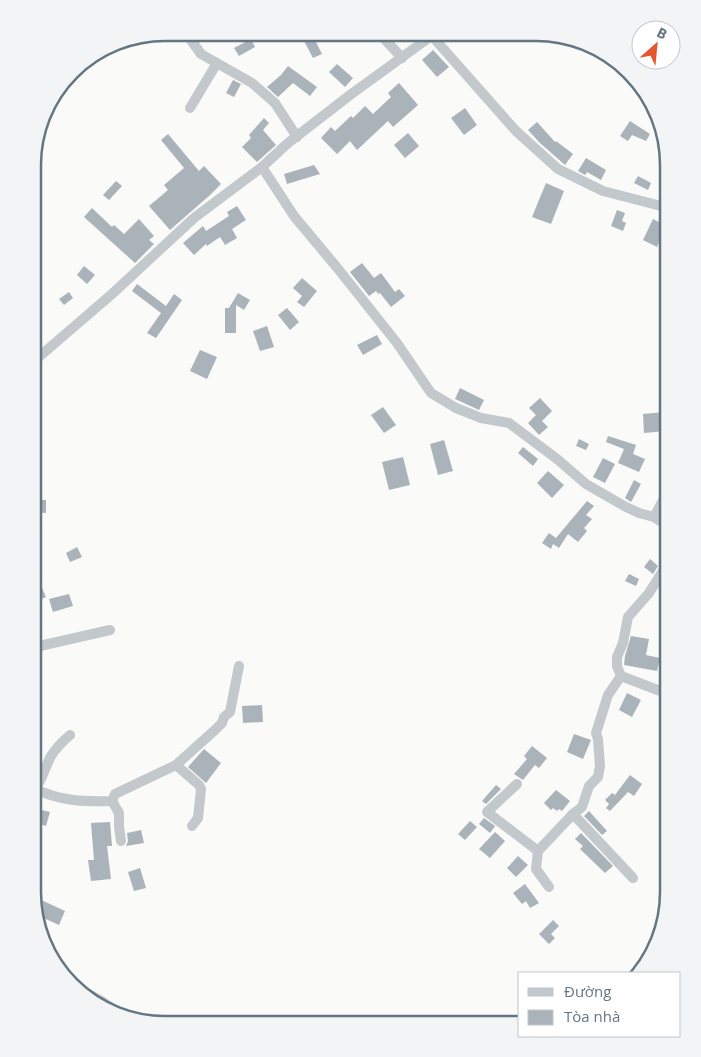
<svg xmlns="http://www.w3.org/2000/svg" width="701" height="1057" viewBox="0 0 701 1057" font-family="'Open Sans',sans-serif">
<rect width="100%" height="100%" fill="#fafaf8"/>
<!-- building -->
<g fill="#aab3b9">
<polygon points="312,34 322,54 313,58 303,39"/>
<polygon points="251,39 255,47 239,56 234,48"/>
<polygon points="433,50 449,67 437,77 422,60"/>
<polygon points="337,64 353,78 345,87 329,72"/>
<polygon points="288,66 317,87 310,96 293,83 278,97 267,87 281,75"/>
<polygon points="233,80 241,84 234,97 226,93"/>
<polygon points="399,83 418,105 393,127 388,121 357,150 350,141 337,154 321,138 331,127 335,131 351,116 353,118 365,106 373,114 391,97 388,93"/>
<polygon points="465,108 477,125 464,135 451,118"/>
<polygon points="264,118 269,123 263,130 276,145 257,162 242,147 251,138 249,135"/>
<polygon points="630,121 650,134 646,141 632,135 628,141 620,136"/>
<polygon points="537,122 555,142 556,141 573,154 565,165 540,143 528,130"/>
<polygon points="408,133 419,146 405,158 394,145"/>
<polygon points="168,134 199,171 204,166 221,184 210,195 170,230 149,206 168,190 164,185 184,168 161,140"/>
<polygon points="586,158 606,170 601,180 587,172 585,175 578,171"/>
<polygon points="314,165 320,174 287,184 284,174"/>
<polygon points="638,176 651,183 648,190 634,183"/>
<polygon points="116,181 122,186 109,200 103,195"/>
<polygon points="546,183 564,191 551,224 532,217"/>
<polygon points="237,206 246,220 232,229 237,238 225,245 220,237 207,246 206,244 194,255 183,243 203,226 206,231 229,216 227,212"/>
<polygon points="92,208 112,227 114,225 124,234 139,219 154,236 149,240 154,244 135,263 84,217"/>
<polygon points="617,210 625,213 622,221 626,223 623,231 611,226"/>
<polygon points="653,219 667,226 657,247 643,240"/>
<polygon points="362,263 374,278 381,273 395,292 399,289 405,296 391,307 380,293 378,294 376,291 369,296 350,272"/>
<polygon points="84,266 95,275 87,284 77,275"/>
<polygon points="302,278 317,291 304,307 297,302 302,296 293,288"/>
<polygon points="137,284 166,306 174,294 182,300 156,338 147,333 161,313 132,291"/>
<polygon points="69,292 73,298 64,305 59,299"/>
<polygon points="238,293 250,300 244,310 236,305 236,333 225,333 225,308 229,308"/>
<polygon points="287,308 299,322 290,330 278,315"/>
<polygon points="267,326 274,347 260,351 253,331"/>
<polygon points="377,335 382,344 363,355 357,345"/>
<polygon points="200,350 217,357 207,379 190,371"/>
<polygon points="460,388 484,400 479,410 455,399"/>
<polygon points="540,398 552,411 542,421 548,427 539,435 528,423 536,415 529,408"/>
<polygon points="383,407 396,425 384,433 371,415"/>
<polygon points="665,412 666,431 644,433 643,414"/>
<polygon points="608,436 636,445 633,454 645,459 639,472 618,463 624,449 606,442"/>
<polygon points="579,439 589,444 586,450 576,446"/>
<polygon points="444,440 453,471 438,475 430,444"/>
<polygon points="523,447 538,459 533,466 518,453"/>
<polygon points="403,457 410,485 389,490 382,462"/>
<polygon points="603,458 615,464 605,483 593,477"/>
<polygon points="548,471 564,485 552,498 537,483"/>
<polygon points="634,480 641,484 631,502 625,498"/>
<polygon points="33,500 46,500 46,513 33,512"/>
<polygon points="587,501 594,506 586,515 592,519 584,528 587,531 578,542 568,534 559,548 553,544 551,549 542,543 549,533 556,538"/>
<polygon points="77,547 82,557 70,562 66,553"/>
<polygon points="650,559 658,566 653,574 644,567"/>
<polygon points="33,567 46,597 33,603"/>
<polygon points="629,574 639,579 636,586 625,581"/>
<polygon points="69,594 73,606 53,612 49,599"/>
<polygon points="631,636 649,639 646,655 660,658 657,671 624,665 625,656"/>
<polygon points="627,693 641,700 632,717 619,710"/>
<polygon points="262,705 263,722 243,723 242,706"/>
<polygon points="574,734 591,740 583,759 567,752"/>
<polygon points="532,746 547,758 539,768 535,765 523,780 514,774 527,759 524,756"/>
<polygon points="204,749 221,763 206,783 188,767"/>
<polygon points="630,775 642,784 634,796 628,792 610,811 606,808 609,804 605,800 612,793 615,795"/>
<polygon points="496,785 501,789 486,804 482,801"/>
<polygon points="556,790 570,801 562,811 559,809 557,811 553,808 551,810 544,803"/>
<polygon points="33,808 50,812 46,826 33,822"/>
<polygon points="589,811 607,831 602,835 584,816"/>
<polygon points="484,818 495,826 490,833 479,824"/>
<polygon points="470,821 477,827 465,840 458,834"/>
<polygon points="110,822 112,846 107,846 111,879 91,881 88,860 94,860 91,823"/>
<polygon points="141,830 144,843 126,846 128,841 127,833"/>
<polygon points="495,832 505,841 490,858 479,849"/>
<polygon points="581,833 613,866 605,873 580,849 583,846 575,839"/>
<polygon points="518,856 528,865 516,877 507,868"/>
<polygon points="140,868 146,888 134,891 128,872"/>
<polygon points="525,884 539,903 530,908 526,901 522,904 513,893"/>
<polygon points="37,898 65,911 59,925 37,915 35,903"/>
<polygon points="553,920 559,926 551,934 555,938 549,944 539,934"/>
</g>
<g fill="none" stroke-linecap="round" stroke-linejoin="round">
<!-- minor -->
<g stroke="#c3c8cc" stroke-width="10">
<polyline points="186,33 201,54 252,83 275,103 297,137"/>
<polyline points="380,34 402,58"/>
<polyline points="432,36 516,131 558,169 603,191 661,206 668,206"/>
<polyline points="190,108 217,63"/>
<polyline points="262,167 294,216 339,270 397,343 431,393 456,408 481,418 509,423 557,459 586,484 626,507 639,513 654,517 668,526"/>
<polyline points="33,362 112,294 194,218 262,167 288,143 350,95 434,34"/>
<polyline points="654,517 668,491"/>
<polyline points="33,649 44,645 110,630"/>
<polyline points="621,676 668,694"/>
<polyline points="176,765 199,785 201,789 198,818 192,826"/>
<polyline points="517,784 487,812 538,851"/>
<path d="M 33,788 C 59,801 84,802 112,801 L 115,794 L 176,765 L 215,730 L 222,723 L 224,717 L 230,712 L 239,666"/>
<path d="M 35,789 C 43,779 45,767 51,756 C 56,748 63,741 70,735"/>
<polyline points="112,801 119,813 119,827 121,841"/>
<polyline points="573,814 633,878"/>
<polyline points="549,887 536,869 538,851 573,814 582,807 589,786 598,777 600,766 598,739 596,733 608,695 621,676 617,666 617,657 623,643 628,617 649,593 668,563"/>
<polyline points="50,952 51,950"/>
<polyline points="77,988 103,1002 113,1009"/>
</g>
</g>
<!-- crop -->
<path d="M0 0H701V1057H0ZM165 41H536A124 124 0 0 1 660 165V892A124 124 0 0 1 536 1016H165A124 124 0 0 1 41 892V165A124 124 0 0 1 165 41Z" fill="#f3f4f5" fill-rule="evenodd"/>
<path fill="none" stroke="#657683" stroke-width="2.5" d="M165 41H536A124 124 0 0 1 660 165V892A124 124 0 0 1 536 1016H165A124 124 0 0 1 41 892V165A124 124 0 0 1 165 41Z"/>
<!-- legend -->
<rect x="518" y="972" width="162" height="65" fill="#ffffff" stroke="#c1c8cd"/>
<rect x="528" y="988" width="25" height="8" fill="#c3c8cc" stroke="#c1c8cd"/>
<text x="564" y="997" font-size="15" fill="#657683">Đường</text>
<rect x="528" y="1010" width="25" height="15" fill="#aab3b9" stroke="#c1c8cd"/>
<text x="564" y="1022" font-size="15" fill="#657683">Tòa nhà</text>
<!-- north arrow -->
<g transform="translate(656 45) rotate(27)"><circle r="24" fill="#ffffff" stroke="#c1c8cd"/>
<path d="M0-4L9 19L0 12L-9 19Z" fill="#e4572e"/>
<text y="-8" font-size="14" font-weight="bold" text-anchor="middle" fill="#657683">B</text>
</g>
</svg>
